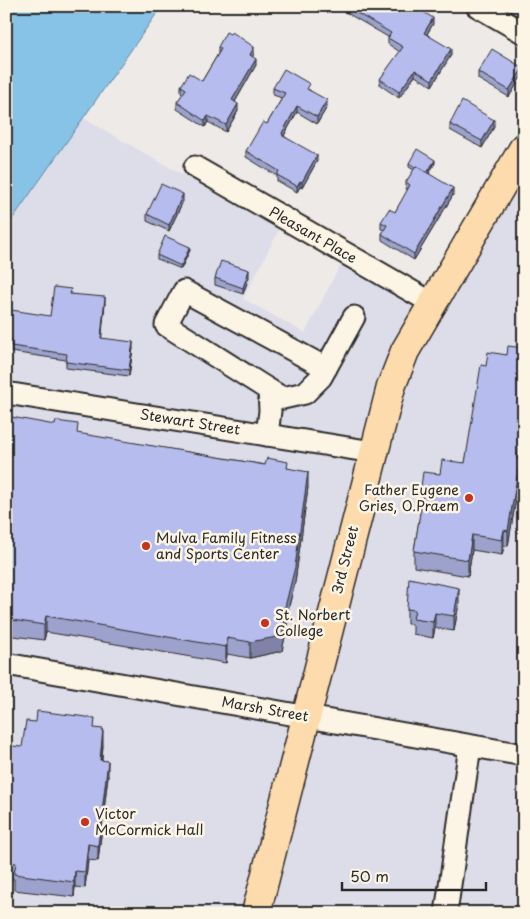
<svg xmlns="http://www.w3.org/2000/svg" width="530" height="919" viewBox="0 0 530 919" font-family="'Playpen Sans',sans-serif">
<rect width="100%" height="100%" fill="#eeeae7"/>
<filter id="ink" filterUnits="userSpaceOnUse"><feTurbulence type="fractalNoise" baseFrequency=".02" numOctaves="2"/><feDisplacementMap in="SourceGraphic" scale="10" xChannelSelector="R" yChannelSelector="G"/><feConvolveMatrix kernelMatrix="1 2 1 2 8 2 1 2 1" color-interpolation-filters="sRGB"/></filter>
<g filter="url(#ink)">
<!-- built -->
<polygon fill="#dddce9" points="83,118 279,230 243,299 305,333 341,264 439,318 524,175 524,913 6,913 6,228"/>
<!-- water -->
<polygon fill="#87c3e7" stroke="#62869c" points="6,6 162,6 6,228"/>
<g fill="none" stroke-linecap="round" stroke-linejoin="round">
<!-- minor casing -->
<g stroke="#2b2b2b" stroke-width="25">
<g id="minor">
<polyline points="477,6 524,33"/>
<polyline points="195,167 432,303"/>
<polyline points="269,390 283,398 305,393 321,377 354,317"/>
<polyline points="6,393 373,452"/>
<polyline points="267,435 270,411 269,390 166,325 184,291 326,368"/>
<polyline points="6,664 524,755"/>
<polyline points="446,913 470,746"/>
</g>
</g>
<!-- major casing -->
<g stroke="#2b2b2b" stroke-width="31">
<polyline id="major" points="256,913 391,387 405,351 524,147"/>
</g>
<!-- minor -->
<use href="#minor" stroke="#fcf5e5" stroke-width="21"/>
<!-- major -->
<use href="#major" stroke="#fedbac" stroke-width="28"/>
</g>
<!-- wall -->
<g fill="#9da2cc" stroke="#2b2b2b">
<polygon points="335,6 414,6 433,24 427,34 451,55 432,86 415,76 399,98 380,85 380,79 400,52 388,44 388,37"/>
<polygon points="218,47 254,54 252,57 256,65 235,102 238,111 226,132 208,122 205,127 177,109 177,102 183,94 181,92 181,86 202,81 218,54"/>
<polygon points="478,72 523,74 509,97 478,79"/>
<polygon points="273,88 310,90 327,107 317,124 297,112 284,136 317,161 302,188 300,187 297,192 277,181 277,176 246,157 246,151 267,124 282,98 273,95"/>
<polygon points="450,124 494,127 482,148 450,130"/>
<polygon points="409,163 435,163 429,174 453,195 414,260 382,240 382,234 384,230 381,229 381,222 395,212 408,190 406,189 406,182 414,170 409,167"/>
<polygon points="183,201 169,231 147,221 147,214"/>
<polygon points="190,250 181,269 157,259 157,255"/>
<polygon points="249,277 243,294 215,285 215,278"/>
<polygon points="71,294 105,303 101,338 133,348 129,376 66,368 66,360 11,352 11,345 7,344 7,338 50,316"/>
<polygon points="524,348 524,434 519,459 520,475 508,546 504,546 502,555 472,550 468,576 414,567 414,551 422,503 421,502 421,487 440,474 465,463 486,366 507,355"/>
<polygon points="6,416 78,434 265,465 288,468 308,487 295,582 287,614 287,627 282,651 250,658 227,654 226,663 46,632 44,640 6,635"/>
<polygon points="459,603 454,631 435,628 433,638 413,634 413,625 407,624 407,609"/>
<polygon points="95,728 103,745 102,760 108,776 98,861 88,860 85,888 75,887 74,897 14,890 14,879 6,878 6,860 8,848 6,847 6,795 22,747"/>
</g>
<!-- shaded-wall -->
<g fill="#7f84a6" stroke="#2b2b2b">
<polygon points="433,18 433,24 424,39 424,33"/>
<polygon points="254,47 254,54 250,62 250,55"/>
<polygon points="451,49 451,55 432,86 432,80"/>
<polygon points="256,59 256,65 232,107 232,100"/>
<polygon points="523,68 523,74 509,97 509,90"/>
<polygon points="415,70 415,76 399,98 399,92"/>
<polygon points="327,100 327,107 317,124 317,117"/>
<polygon points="238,104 238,111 226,132 226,125"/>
<polygon points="297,106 297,112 282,139 282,133"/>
<polygon points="208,116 208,122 205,127 205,121"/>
<polygon points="494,120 494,127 482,148 482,141"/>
<polygon points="317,155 317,161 302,188 302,182"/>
<polygon points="435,160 435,163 427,177 427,174"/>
<polygon points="300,181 300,187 297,192 297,186"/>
<polygon points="453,188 453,195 414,260 414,254"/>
<polygon points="183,194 183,201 169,231 169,225"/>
<polygon points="190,247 190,250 181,269 181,266"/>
<polygon points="249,270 249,277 243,294 243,288"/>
<polygon points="105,297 105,303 101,344 101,338"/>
<polygon points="133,342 133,348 129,376 129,370"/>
<polygon points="524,418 524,434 517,474 517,459"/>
<polygon points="520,459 520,475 508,546 508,531"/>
<polygon points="308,472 308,487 295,582 287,614 287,627 282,651 250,658 250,642 284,611"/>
<polygon points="504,530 504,546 502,555 502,540"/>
<polygon points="472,535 472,550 468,576 468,560"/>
<polygon points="459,588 459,603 454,631 454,616"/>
<polygon points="435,613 435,628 433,638 433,622"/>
<polygon points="46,616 46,632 44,640 44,625"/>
<polygon points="227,638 227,654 226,663 226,647"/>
<polygon points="103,729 103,745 100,775 100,760"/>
<polygon points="108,761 108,776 98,861 98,846"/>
<polygon points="88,844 88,860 85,888 85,872"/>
<polygon points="75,871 75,887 74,897 74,882"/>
</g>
<!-- building -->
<g fill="#b6bced" stroke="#2b2b2b">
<polygon points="345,6 414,6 433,18 424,33 451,49 432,80 415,70 399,92 380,79 403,47 388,38 391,33"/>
<polygon points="226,32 230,34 232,32 254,47 250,55 256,59 232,100 238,104 226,125 208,116 205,121 177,102 186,89 181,86 189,73 202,81 221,49 218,47"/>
<polygon points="492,49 523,68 509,90 478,72"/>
<polygon points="284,69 310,84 307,89 327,100 317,117 297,106 282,133 283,136 317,155 302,182 300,181 297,186 277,175 279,171 246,151 263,122 267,124 285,93 273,88"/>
<polygon points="462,101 494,120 482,141 450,124"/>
<polygon points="417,149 435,160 427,173 416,166 415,167 409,163"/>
<polygon points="416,166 453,188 414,254 382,234 387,225 381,222 389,209 395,212 410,185 406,182"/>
<polygon points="161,184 183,194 169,225 147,214"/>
<polygon points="165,236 190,247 181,266 157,255"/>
<polygon points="221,261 249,270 243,288 215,278"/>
<polygon points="54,287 71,289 70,294 105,297 101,338 133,342 129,370 66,362 67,354 11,346 12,339 7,338 11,310 50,316"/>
<polygon points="508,346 524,348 524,418 517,459 520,459 508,531 504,530 502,540 472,535 468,560 414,551 424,488 421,487 423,472 440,474 442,460 465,463 481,365 486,366 488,352 507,355"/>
<polygon points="6,416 55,425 56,421 78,424 77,433 265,465 267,458 288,462 287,468 308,472 295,567 284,611 287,611 282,636 250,642 227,638 226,647 46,616 44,625 6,619"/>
<polygon points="409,578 459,588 454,616 435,613 433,622 413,619 415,610 407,609"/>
<polygon points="37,711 95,718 94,728 103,729 100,760 108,761 98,846 88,844 85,872 75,871 74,882 14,874 16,863 6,862 9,832 6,832 6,795 12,746 22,747 26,721 36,722"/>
</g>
</g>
<!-- markers -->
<g fill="#c8321e" stroke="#fcf5e5" stroke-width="2">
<circle cx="469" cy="498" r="5"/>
<circle cx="146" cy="546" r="5"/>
<circle cx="265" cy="623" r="5"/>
<circle cx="85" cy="822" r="5"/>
</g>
<g text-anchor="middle" stroke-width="5" stroke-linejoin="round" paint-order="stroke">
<!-- street labels -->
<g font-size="14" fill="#2b2b2b" stroke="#fcf5e5">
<text transform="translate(313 235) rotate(30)" y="5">Pleasant Place</text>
<text transform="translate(190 422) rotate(9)" y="5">Stewart Street</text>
<text transform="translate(345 560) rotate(-76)" y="5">3rd Street</text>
<text transform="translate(265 709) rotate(10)" y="5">Marsh Street</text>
</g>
<!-- poi labels -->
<g font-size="14" fill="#2b2b2b" stroke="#fcf5e5" text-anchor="start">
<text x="459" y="495" text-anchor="end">Father Eugene<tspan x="459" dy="16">Gries, O.Praem</tspan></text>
<text x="156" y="543">Mulva Family Fitness<tspan x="156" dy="16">and Sports Center</tspan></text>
<text x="275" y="620">St. Norbert<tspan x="275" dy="16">College</tspan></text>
<text x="95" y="819">Victor<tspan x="95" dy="16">McCormick Hall</tspan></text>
</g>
</g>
<!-- margin -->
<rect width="530" height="919" fill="none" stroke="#fcf5e5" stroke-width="25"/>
<rect x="12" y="12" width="505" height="894" fill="none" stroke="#2b2b2b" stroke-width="2" filter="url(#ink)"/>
<!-- scale -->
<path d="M342 882v8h144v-8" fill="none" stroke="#2b2b2b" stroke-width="2.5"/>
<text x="350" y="882" font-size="15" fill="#2b2b2b" stroke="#fcf5e5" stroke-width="4" paint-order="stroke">50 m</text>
</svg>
